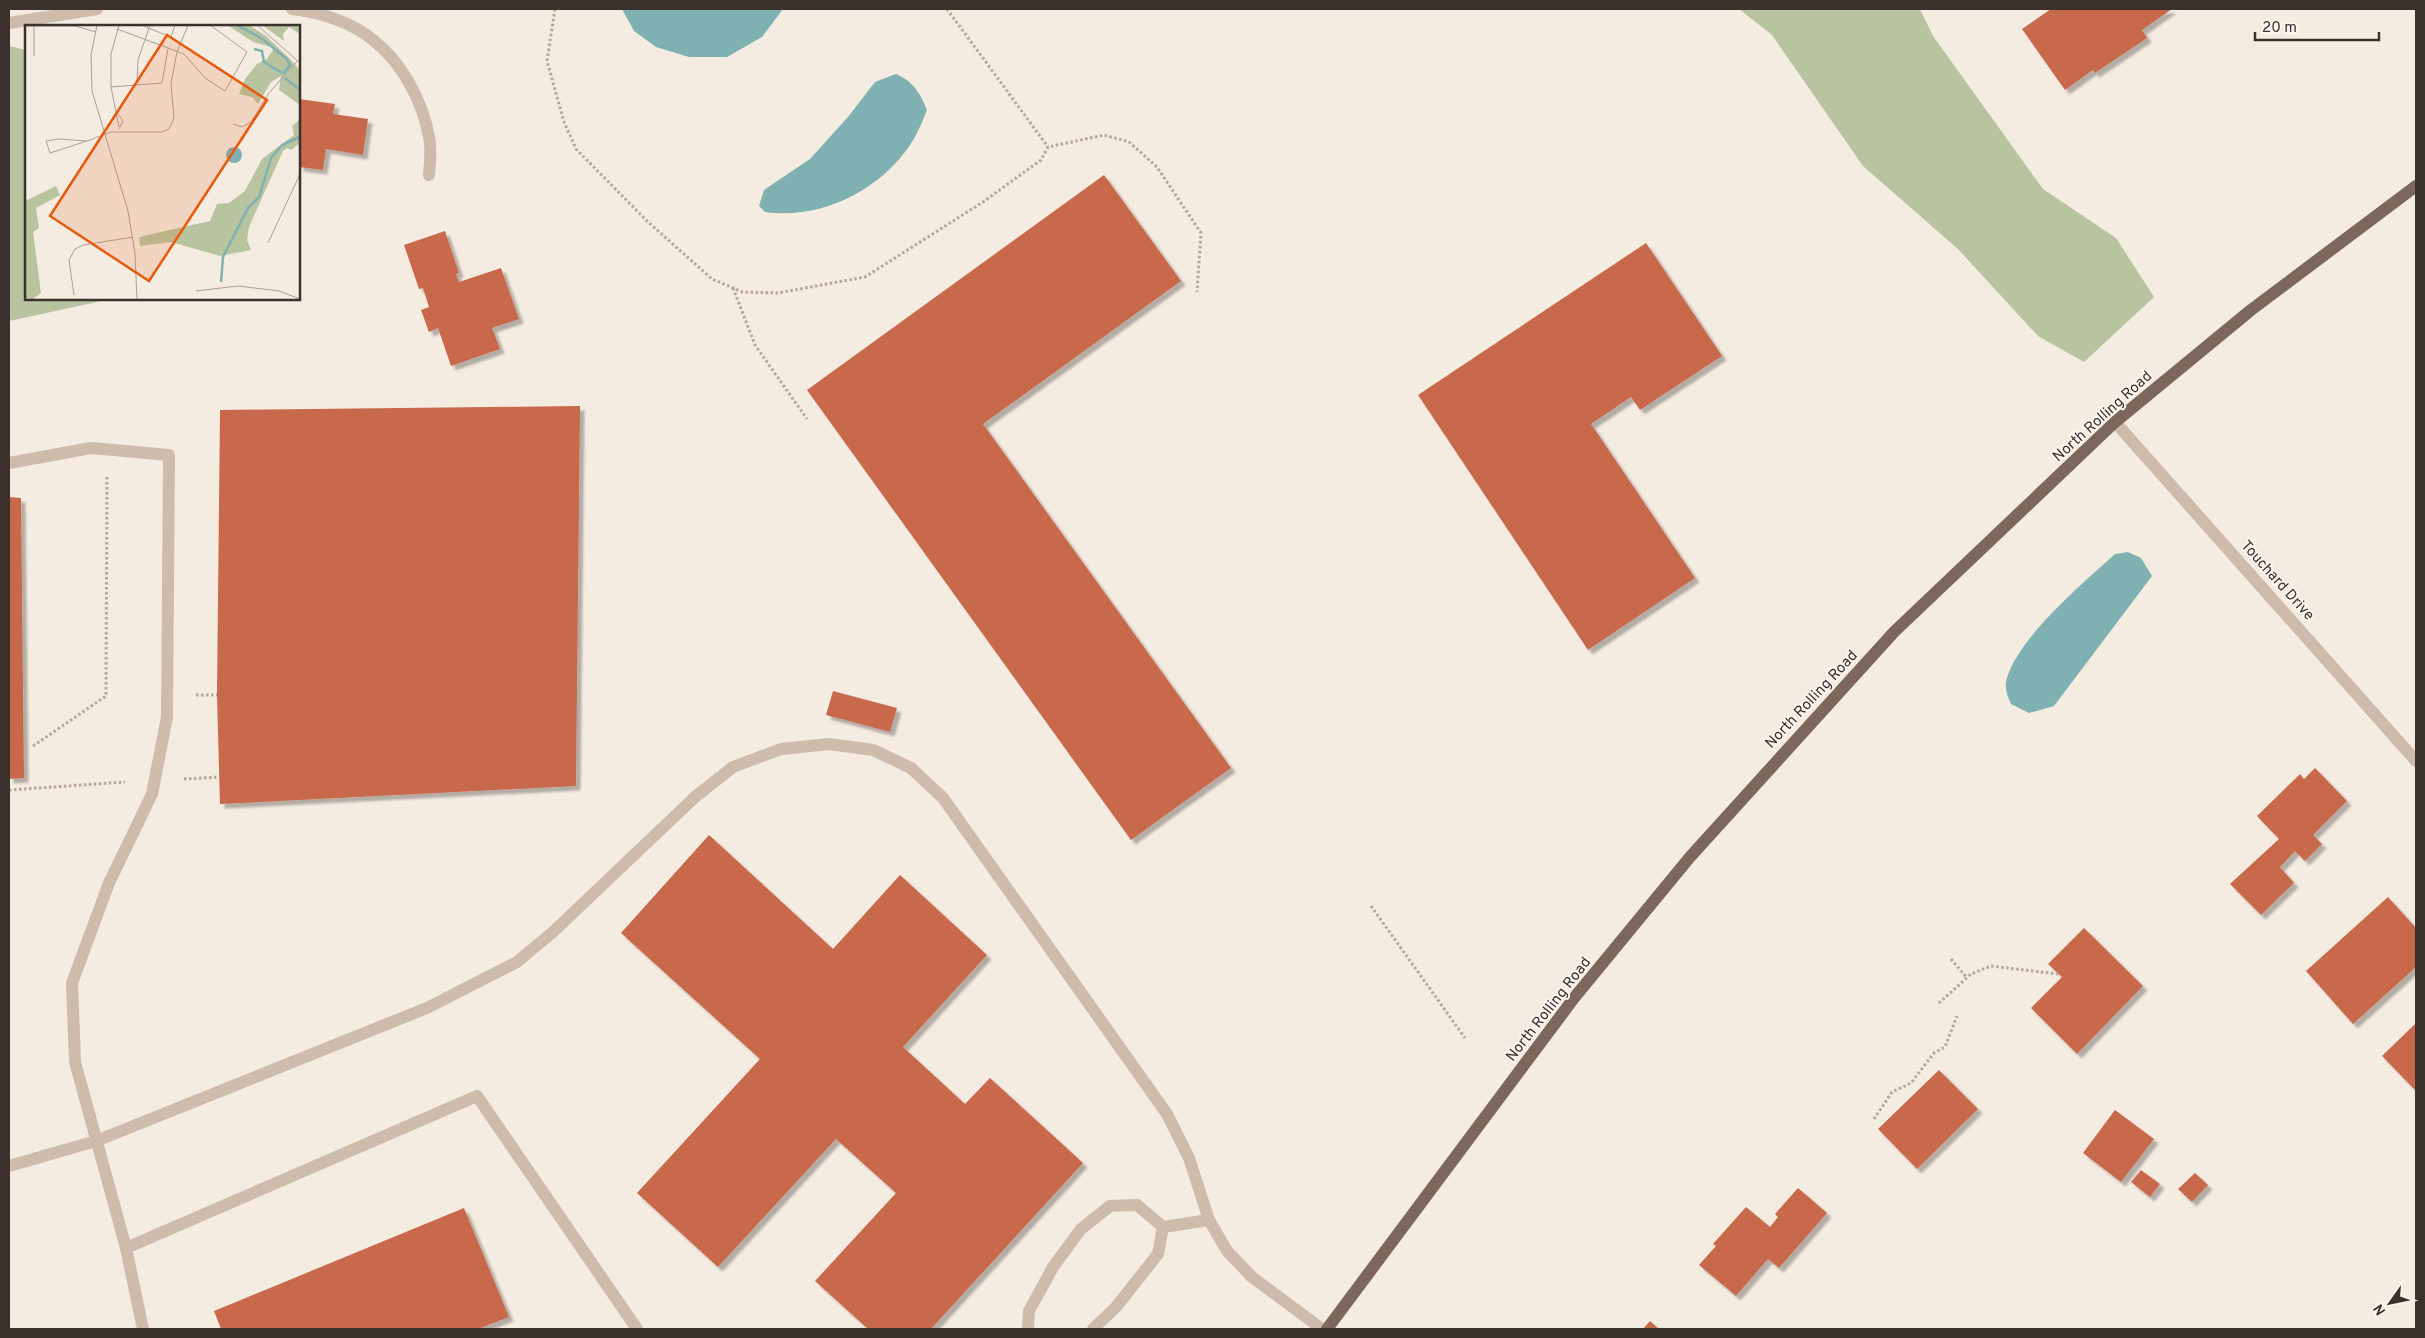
<svg xmlns="http://www.w3.org/2000/svg" width="2425" height="1338" viewBox="0 0 2425 1338" font-family="Overpass,sans-serif">
<defs>
<filter id="shadow"><feDropShadow dx="4.5" dy="4.5" stdDeviation="1" flood-color="#0004"/></filter>
</defs>
<rect width="100%" height="100%" fill="#f4ebe1"/>
<!-- green -->
<g fill="#b8c4a0">
<polygon points="1739,9 1920,9 1933,36 2043,189 2116,238 2154,297 2084,362 2038,336 1958,249 1863,166 1772,35"/>
<polygon points="9,46 26,50 26,299 111,299 9,321"/>
</g>
<!-- water -->
<g fill="#7fb0b2">
<polygon points="622,9 783,9 762,37 727,57 689,57 656,47 634,31"/>
<path d="M 896,74 C 914,82 920,93 927,110 C 922,122 917,135 910,145 C 879,191 820,220 765,212 L 759,206 L 764,190 L 810,159 L 848,117 L 875,82 Z"/>
<path d="M 2128,552 L 2141,558 L 2152,576 L 2054,706 L 2029,713 L 2011,704 C 2007,695 2004,687 2007,678 C 2019,637 2083,583 2115,554 Z"/>
</g>
<!-- building -->
<g fill="#c8694b" filter="url(#shadow)">
<polygon points="2051,9 2172,9 2142,30 2147,38 2095,73 2093,70 2065,90 2022,29"/>
<polygon points="299,99 335,104 333,114 368,119 363,155 326,149 323,170 299,167"/>
<polygon points="1104,175 1181,281 983,424 1231,768 1131,840 807,390"/>
<polygon points="445,231 459,273 456,274 459,282 501,268 519,319 492,328 500,349 451,366 438,328 429,332 421,310 429,307 423,288 419,289 404,245"/>
<polygon points="1646,243 1722,356 1640,410 1631,397 1591,424 1695,578 1588,650 1418,395"/>
<polygon points="580,406 576,786 220,804 217,695 220,410"/>
<polygon points="9,497 21,498 24,778 9,779"/>
<polygon points="833,691 897,708 890,732 826,715"/>
<polygon points="2315,768 2347,801 2313,835 2322,844 2305,861 2295,851 2280,867 2294,883 2261,915 2230,884 2279,839 2257,816 2300,774 2304,779"/>
<polygon points="709,835 833,949 900,875 987,955 903,1047 965,1104 990,1078 1083,1163 931,1329 868,1329 815,1281 896,1193 836,1139 718,1267 637,1193 760,1059 621,933"/>
<polygon points="2388,897 2416,928 2416,967 2353,1024 2306,971"/>
<polygon points="2084,928 2143,986 2077,1054 2031,1008 2062,977 2048,964"/>
<polygon points="2416,1023 2416,1091 2382,1056"/>
<polygon points="1939,1070 1978,1109 1917,1169 1878,1129"/>
<polygon points="2115,1110 2154,1139 2121,1182 2083,1153"/>
<polygon points="2141,1170 2160,1184 2150,1197 2131,1182"/>
<polygon points="2195,1173 2208,1185 2192,1202 2178,1189"/>
<polygon points="1798,1188 1827,1213 1779,1268 1768,1259 1736,1296 1699,1265 1716,1246 1713,1244 1746,1207 1770,1227 1778,1217 1775,1214"/>
<polygon points="464,1208 509,1317 478,1329 221,1329 214,1311"/>
<polygon points="1650,1321 1659,1329 1643,1329"/>
</g>
<g fill="none" stroke-linecap="round" stroke-linejoin="round">
<!-- path -->
<g stroke="#b9a596" stroke-width="3" stroke-dasharray="2.5 2.5" stroke-linecap="butt">
<polyline points="555,9 547,61 564,122 576,149 648,222 712,279 742,292 778,293 865,277 983,202 1041,160 1048,147 1104,135 1129,142 1157,167 1201,233 1197,292"/>
<polyline points="947,9 1048,147"/>
<polyline points="733,288 755,345 807,419"/>
<polyline points="196,695 217,695"/>
<polyline points="33,746 106,696 107,477"/>
<polyline points="184,779 219,777"/>
<polyline points="9,790 125,782"/>
<polyline points="1371,906 1465,1038"/>
<polyline points="1951,959 1967,978"/>
<polyline points="1939,1003 1971,974 1991,966 2058,974"/>
<polyline points="1874,1119 1892,1092 1911,1083 1934,1053 1945,1047 1957,1016"/>
</g>
<!-- service -->
<g stroke="#cdbbac" stroke-width="12">
<polyline points="9,463 91,448 169,455 167,717 152,794 109,883 72,983 75,1062 126,1248 143,1329"/>
<polyline points="96,1141 427,1008 517,962 553,932 695,797 733,767 781,749 829,744 873,750 911,768 943,798 1167,1114 1189,1158 1209,1220 1227,1251 1252,1277 1322,1329"/>
<polyline points="1163,1227 1209,1220"/>
<polyline points="126,1248 477,1096 637,1329"/>
<polyline points="1028,1329 1029,1311 1053,1267 1081,1229 1110,1206 1137,1205 1163,1227"/>
<polyline points="1093,1329 1116,1307 1158,1254 1163,1227"/>
</g>
<!-- minor -->
<g stroke="#cdbbac" stroke-width="12">
<path d="M 292,9 C 319,12 352,22 373,40 C 402,62 423,102 429,137 C 432,149 430,163 429,175"/>
<polyline points="9,23 97,9"/>
<polyline points="2115,422 2416,761"/>
<polyline points="9,1166 96,1141"/>
</g>
<!-- primary -->
<polyline stroke="#7d675c" stroke-width="12" points="1327,1329 1574,998 1690,857 1894,632 2115,422 2251,310 2416,186"/>
</g>
<g text-anchor="middle" stroke-width="4" stroke-linejoin="round" paint-order="stroke">
<!-- street labels -->
<g font-size="15" fill="#3b302b" stroke="#fbf5ee">
<text transform="translate(2102 416) rotate(-42)" y="5">North Rolling Road</text>
<text transform="translate(2278 580) rotate(48)" y="5">Touchard Drive</text>
<text transform="translate(1811 699) rotate(-47)" y="5">North Rolling Road</text>
<text transform="translate(1548 1009) rotate(-52)" y="5">North Rolling Road</text>
</g>
</g>
<!-- overview -->
<g transform="translate(25 25)">
<rect width="275" height="275" fill="#f4ebe1"/>
<path d="M 202,0 L 224,0 L 241,11 L 264,33 L 275,45 L 275,80 L 254,65 L 256,51 L 246,57 L 233,79 L 227,72 L 214,69 L 220,54 L 232,39 L 242,34 L 249,23 L 228,17 ZM 237,0 L 273,0 L 275,9 L 264,2 L 258,9 L 259,16 ZM 275,94 L 275,118 L 266,125 L 262,123 L 258,126 L 224,202 L 222,215 L 226,225 L 195,231 L 146,217 L 115,221 L 114,213 L 118,211 L 185,196 L 192,179 L 204,178 L 220,166 L 237,134 L 269,110 L 267,101 ZM 31,161 L 35,170 L 11,183 L 14,203 L 8,207 L 16,268 L 8,274 L 0,275 L 0,176 Z" fill="#b8c4a0"/>
<path d="M201 130a8 8 0 1 1 16 0a8 8 0 1 1-16 0Z" fill="#7fb0b2"/>
<path fill="none" stroke="#7fb0b2" stroke-width="2.5" d="M 212,0 L 236,13 L 261,33 L 265,40 L 258,49M 229,24 L 237,26 L 239,37 L 257,48M 260,53 L 275,65M 196,257 L 198,232 L 223,183 L 234,172 L 246,133 L 257,120 L 275,112"/>
<path fill="none" stroke="#aaa098" stroke-width="1" d="M 72,0 L 66,30 L 67,66 L 103,186 L 110,228 L 112,275M 94,0 L 86,29 L 86,62 L 137,58 L 143,24M 116,0 L 146,12 L 150,0M 232,0 L 275,38M 0,1 L 50,1 L 71,7M 92,4 L 159,29 L 180,53 L 200,66 L 222,27 L 185,0M 9,31 L 9,1M 112,58 L 113,35 L 125,0M 86,62 L 94,102M 91,86 L 98,96 L 94,104M 208,99 L 217,102 L 226,97 L 244,68 L 272,36M 62,116 L 34,114 L 21,116 L 25,128 L 62,116 L 86,107 L 137,107 L 144,104 L 149,93 L 146,58 L 152,27 L 163,0M 243,218 L 275,149M 171,266 L 213,261 L 254,266 L 275,274M 49,270 L 44,235 L 50,224 L 58,220 L 108,212"/>
<path fill="#e8590c" fill-opacity="0.15" stroke="#e8590c" stroke-width="2.5" d="M 142,10 L 242,75 L 124,256 L 25,191 Z"/>
<rect width="275" height="275" fill="none" stroke="#3b302b" stroke-width="2.5"/>
</g>
<!-- border -->
<rect width="2425" height="1338" fill="none" stroke="#3b302b" stroke-width="20"/>
<!-- north arrow -->
<g transform="translate(2390 1303) rotate(237)" stroke="#fbf5ee" stroke-width="4" paint-order="stroke">
<path d="M0-4L9 19L0 12L-9 19Z" fill="#3b302b"/>
<text y="-8" font-size="14" font-weight="bold" text-anchor="middle" fill="#3b302b">N</text>
</g>
<!-- scale -->
<path d="M2255 32v8h124v-8" fill="none" stroke="#3b302b" stroke-width="2.5"/>
<text x="2262" y="32" font-size="15" fill="#3b302b" stroke="#fbf5ee" stroke-width="4" paint-order="stroke">20 m</text>
</svg>
